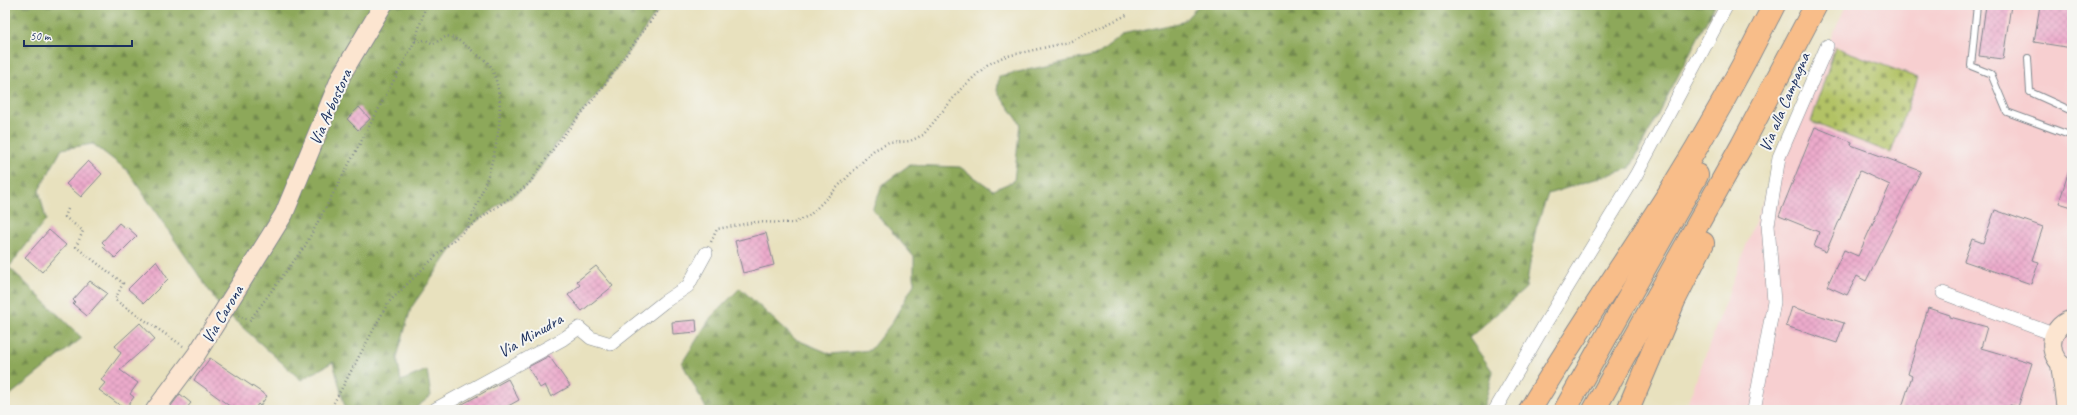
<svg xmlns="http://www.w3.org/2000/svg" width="2077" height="415" viewBox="0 0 2077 415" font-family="Caveat,sans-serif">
<defs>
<pattern id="forest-firs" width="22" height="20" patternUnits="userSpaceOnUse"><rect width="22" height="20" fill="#8da85a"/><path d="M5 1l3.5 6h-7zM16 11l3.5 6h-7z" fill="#72894e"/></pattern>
<pattern id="cemetery-stones" width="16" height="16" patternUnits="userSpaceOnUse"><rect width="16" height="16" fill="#b2c265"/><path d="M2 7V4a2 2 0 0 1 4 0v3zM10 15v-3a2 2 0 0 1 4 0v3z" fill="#909e56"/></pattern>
<pattern id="building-cross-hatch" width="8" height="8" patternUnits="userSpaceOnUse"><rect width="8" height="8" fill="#ecabcb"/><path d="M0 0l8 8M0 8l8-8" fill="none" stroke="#ca93b1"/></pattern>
</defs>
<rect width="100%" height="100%" fill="#f6f6f2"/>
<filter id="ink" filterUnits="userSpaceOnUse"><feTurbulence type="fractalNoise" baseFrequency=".025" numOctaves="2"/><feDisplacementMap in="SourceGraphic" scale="8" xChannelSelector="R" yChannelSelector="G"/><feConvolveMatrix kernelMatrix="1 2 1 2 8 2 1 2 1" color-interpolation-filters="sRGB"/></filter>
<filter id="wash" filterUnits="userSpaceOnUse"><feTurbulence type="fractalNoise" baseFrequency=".012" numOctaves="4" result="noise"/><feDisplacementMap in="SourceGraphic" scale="16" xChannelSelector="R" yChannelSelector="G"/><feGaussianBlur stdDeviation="0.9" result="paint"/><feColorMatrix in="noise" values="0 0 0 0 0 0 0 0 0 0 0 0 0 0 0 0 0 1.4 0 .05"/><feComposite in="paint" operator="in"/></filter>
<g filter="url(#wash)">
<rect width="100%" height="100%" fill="#e8e1be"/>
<!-- built -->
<polygon fill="#f7cfd0" points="1846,5 2072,5 2072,410 1685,410 1779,157"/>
<!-- forest -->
<g fill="url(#forest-firs)" stroke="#546c5c">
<polygon points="5,5 662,5 600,91 558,142 529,184 466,229 411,308 397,357 401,381 427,370 431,396 413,410 351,410 345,407 333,362 301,380 221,308 127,170 93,144 62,149 39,190 46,220 9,267 82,338 5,399"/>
<polygon points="1199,5 1715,5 1630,168 1548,194 1536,228 1526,288 1469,338 1493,372 1483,410 707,410 682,363 711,317 740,288 795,339 831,354 870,350 891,324 914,284 914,257 872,209 883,184 909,165 960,167 993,190 1014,181 1020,123 997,91 999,76 1097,55 1123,35 1183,22"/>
</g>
<!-- cemetery -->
<polygon fill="url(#cemetery-stones)" stroke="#667862" points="1835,47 1918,78 1891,153 1811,122"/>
<g id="blocks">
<!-- building -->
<g fill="url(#building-cross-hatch)">
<polygon points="1986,5 2011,5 2003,59 1979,56"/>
<polygon points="2040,5 2072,5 2072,48 2034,42"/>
<polygon points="359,107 370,119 358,130 347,119"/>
<polygon points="1815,127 1852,142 1851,145 1921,171 1866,281 1857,276 1847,295 1827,286 1844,250 1858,256 1890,185 1860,171 1826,252 1814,247 1819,232 1779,216"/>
<polygon points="88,161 102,174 81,197 66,184"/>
<polygon points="2069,170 2072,171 2072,207 2059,203"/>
<polygon points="1995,210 2043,227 2032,260 2039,262 2031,284 1964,261 1972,239 1983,243"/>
<polygon points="119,223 125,228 127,227 137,236 115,258 103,247 105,245 102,242"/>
<polygon points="49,230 66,245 42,272 25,257"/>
<polygon points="766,233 774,265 743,273 735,241"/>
<polygon points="156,261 168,279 144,303 128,289"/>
<polygon points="596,266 613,286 582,311 568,295 580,285 577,281"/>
<polygon points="90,281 107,293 87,316 73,304 75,302 73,300"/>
<polygon points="1792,307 1844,323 1837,343 1786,326"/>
<polygon points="1928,308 1950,315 1950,317 1987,327 1981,348 2032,363 2018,407 2010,405 2009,410 1901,410 1912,376 1908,374"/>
<polygon points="696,320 697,332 673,334 672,322"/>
<polygon points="140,323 155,339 120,370 138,383 130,394 134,397 125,409 99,390 105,383 101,380 121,353 115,346"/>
<polygon points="549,356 570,386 551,397 545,385 540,388 528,367"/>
<polygon points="210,358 267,396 260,406 258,404 254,410 235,410 194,380"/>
<polygon points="508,379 519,400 501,410 452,410"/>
<polygon points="180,394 191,403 185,410 168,410"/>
</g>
</g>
</g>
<g filter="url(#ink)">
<use href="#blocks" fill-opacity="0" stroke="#82888e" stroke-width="1"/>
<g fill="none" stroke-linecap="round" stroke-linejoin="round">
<!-- lane casing -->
<g stroke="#82888e" stroke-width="8">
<g id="lane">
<polyline points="1977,5 1971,66 1991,74 2007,112 2072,136"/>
<polyline points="2028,58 2030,92 2072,111"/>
</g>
</g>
<!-- street casing -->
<g stroke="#82888e" stroke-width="14">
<g id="street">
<polyline points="1943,293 2053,334"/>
<polyline points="434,410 563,339 579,328 591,338 611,344 664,302 688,286 706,253"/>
<polyline points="1495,410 1545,324 1636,175 1727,5"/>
<polyline points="1754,410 1774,302 1768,225 1779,157 1827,46"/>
</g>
</g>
<!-- secondary casing -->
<g stroke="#82888e" stroke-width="20">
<g id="secondary">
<path d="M 2072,319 C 2046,327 2045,362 2072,370"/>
<polyline points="2060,364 2066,410"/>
<polyline points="155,410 196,355 284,214 342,74 383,5"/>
</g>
</g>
<!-- highway casing -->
<g stroke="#82888e" stroke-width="24">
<g id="highway">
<path d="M 1530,410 C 1574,336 1623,265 1669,193 C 1707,132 1742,69 1774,5"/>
<polyline points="1565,410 1697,175"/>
<polyline points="1594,410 1742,145 1816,5"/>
<polyline points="1628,410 1674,301 1703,243"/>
</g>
</g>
<!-- path -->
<g stroke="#82888e" stroke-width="2.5" stroke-dasharray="1 3" stroke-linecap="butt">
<path d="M 415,41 L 426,40 L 433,44 L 447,36 C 459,39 466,45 475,53 C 480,57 489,62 491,67 C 514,115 487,185 466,229"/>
<polyline points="68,209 65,217 83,231 76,247 123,283 115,300 183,346"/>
<polyline points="711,242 717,229 756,222 794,223 810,215 874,150 889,143 910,141 923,135 961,89 987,65 1003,57 1069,42 1129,14"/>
<polyline points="238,316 250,320 305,246 415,41 426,5"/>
<polyline points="330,410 388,303 439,253 466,229 529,184 558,142 600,91 662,5"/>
</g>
<!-- lane -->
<use href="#lane" stroke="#fff" stroke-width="6"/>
<!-- street -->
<use href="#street" stroke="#fff" stroke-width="13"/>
<!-- secondary -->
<use href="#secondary" stroke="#fce5d0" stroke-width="18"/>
<!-- highway -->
<use href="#highway" stroke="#f8bd89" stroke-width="22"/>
</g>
</g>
<g text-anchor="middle" stroke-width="4" stroke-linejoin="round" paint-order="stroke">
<!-- street labels -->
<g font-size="17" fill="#1b2f5e" stroke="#f6f6f2">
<text transform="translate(1784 102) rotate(-67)" y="6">Via alla Campagna</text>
<text transform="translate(330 107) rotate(-66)" y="6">Via Arbostora</text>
<text transform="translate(222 314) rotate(-59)" y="6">Via Carona</text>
<text transform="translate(530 335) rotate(-30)" y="6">Via Minudra</text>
</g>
</g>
<!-- margin -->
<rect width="2077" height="415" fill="none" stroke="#f6f6f2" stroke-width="20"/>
<!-- scale -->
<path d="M24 40v6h108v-6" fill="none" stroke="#1b2f5e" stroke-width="2"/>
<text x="30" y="40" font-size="12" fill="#1b2f5e" stroke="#f6f6f2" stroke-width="3" paint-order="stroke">50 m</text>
</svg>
